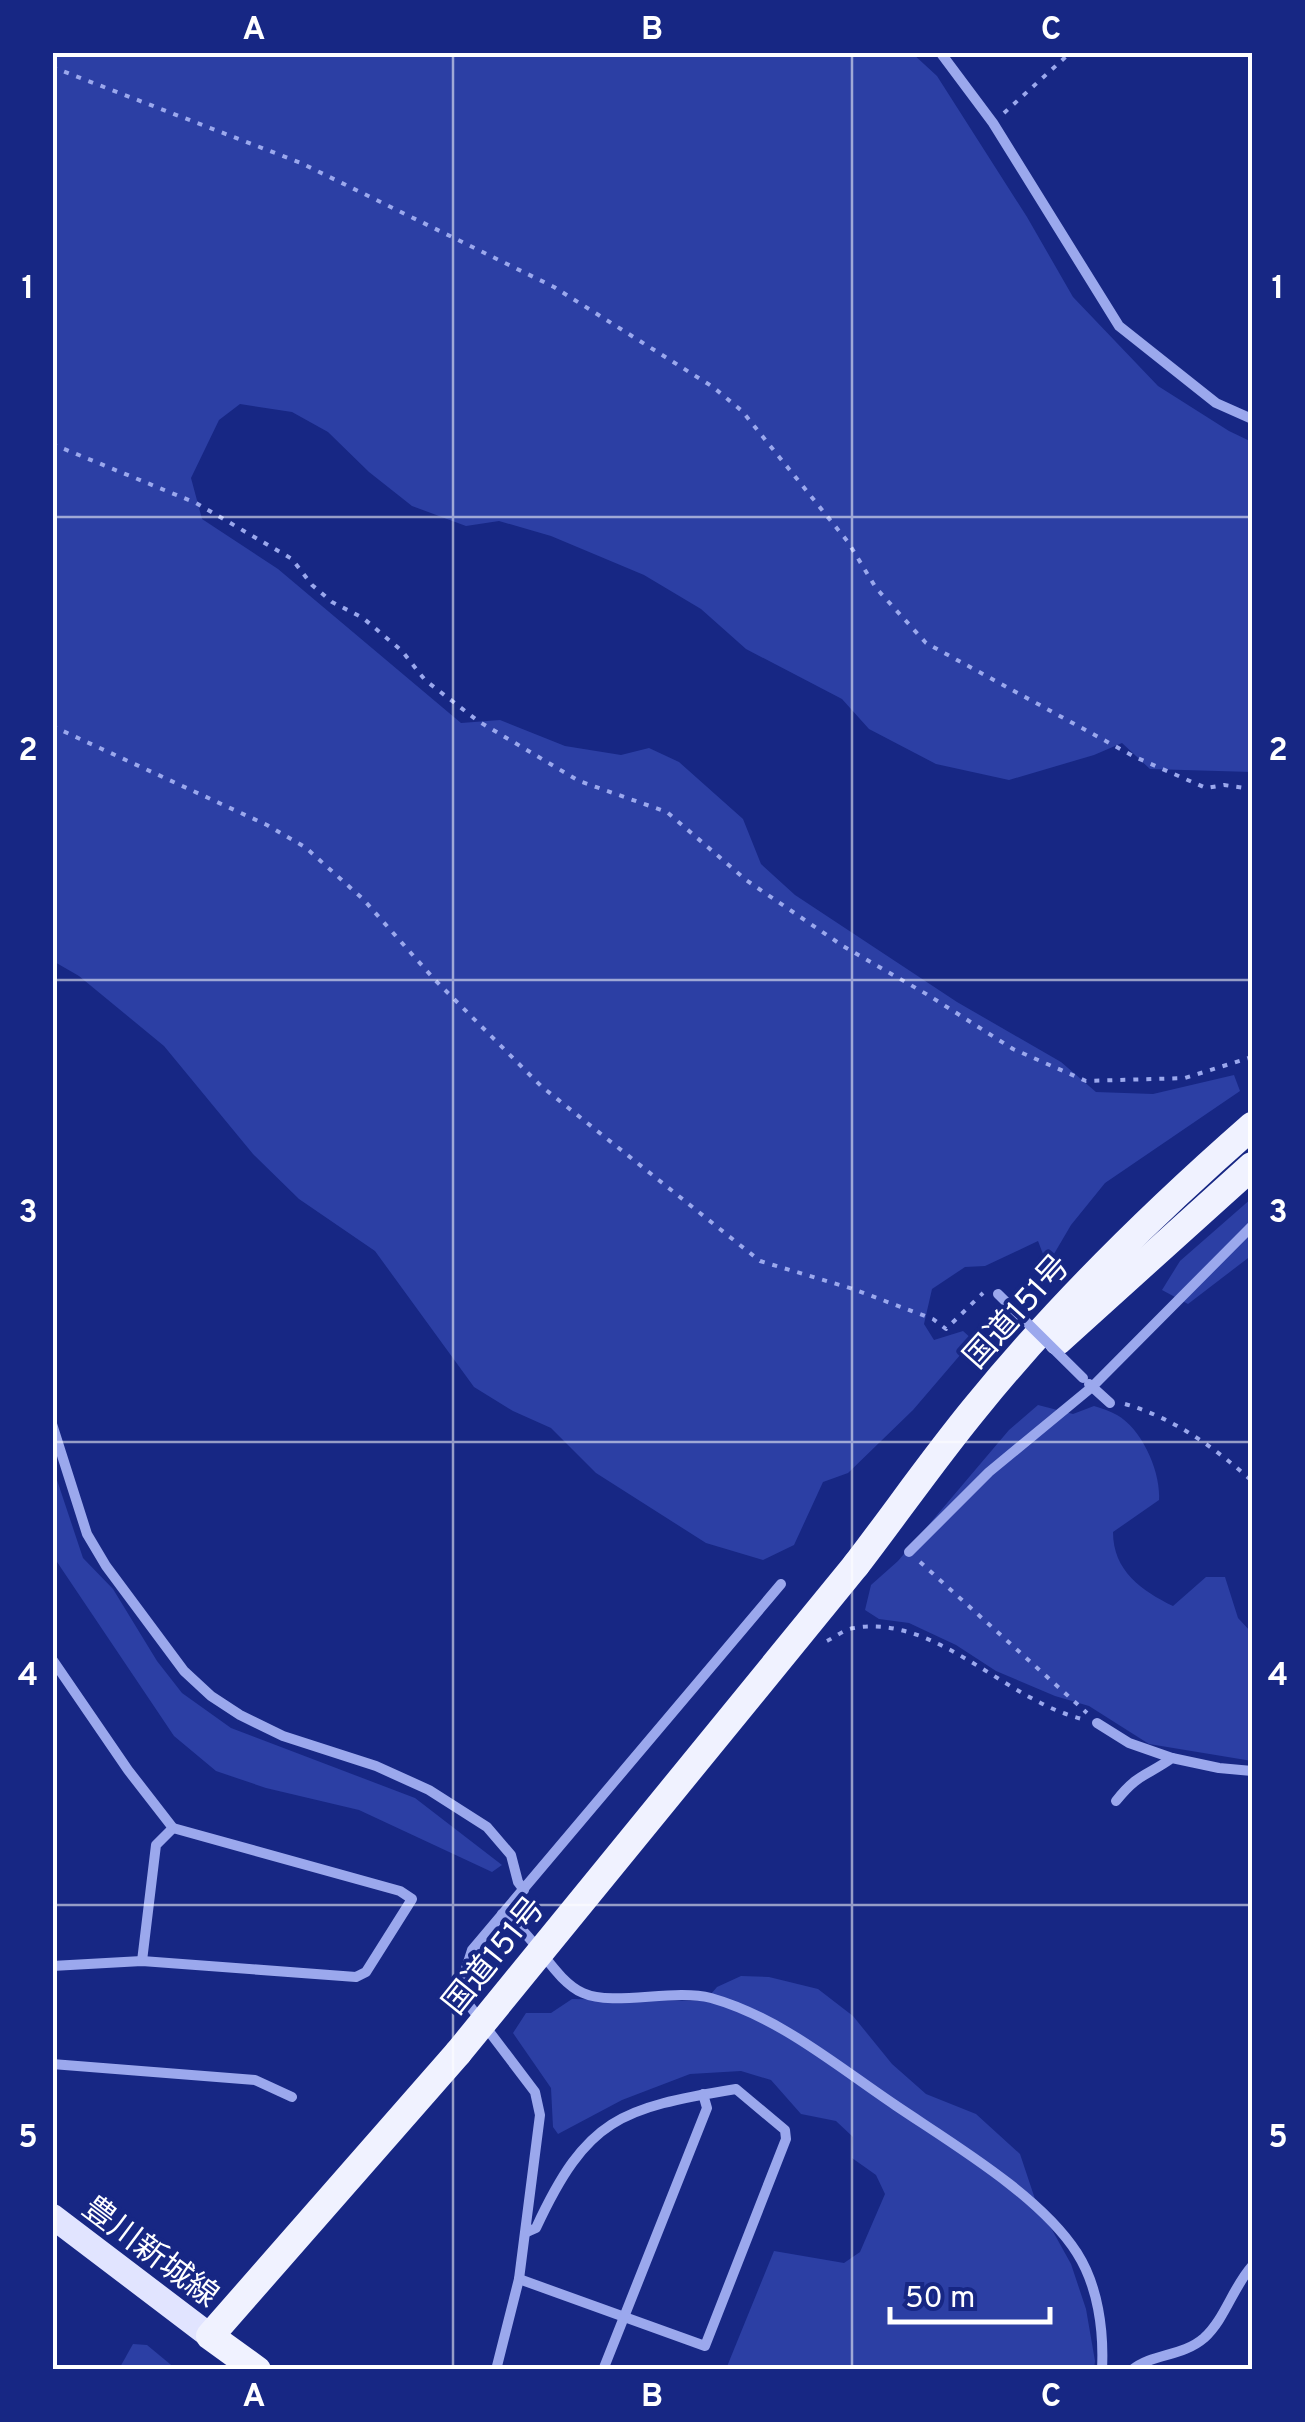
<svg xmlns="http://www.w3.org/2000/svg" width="1305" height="2422" viewBox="0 0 1305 2422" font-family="Overpass,'Noto Sans JP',sans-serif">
<rect width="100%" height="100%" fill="#172784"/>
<!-- green -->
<g fill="#2c3fa4">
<polygon points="53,52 912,53 937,76 1027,217 1073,297 1158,386 1229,431 1252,442 1252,772 1150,769 1122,743 1094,755 1009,780 936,764 869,729 842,699 746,649 701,609 644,575 551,536 499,521 466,526 412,506 369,472 328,432 292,412 240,404 219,420 191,478 202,519 278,569 461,723 500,720 565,746 621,755 649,748 679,762 743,819 761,864 795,895 957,1002 1061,1062 1096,1092 1153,1094 1234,1075 1240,1091 1105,1183 1071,1225 1051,1259 1043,1254 1038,1241 985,1266 965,1267 932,1289 924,1324 934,1340 963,1331 973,1340 913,1410 848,1473 823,1482 794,1545 763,1560 706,1543 596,1473 551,1428 513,1411 474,1387 375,1251 299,1199 253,1154 164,1046 79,976 53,961"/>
<polygon points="1252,1198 1252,1255 1188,1304 1162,1290 1180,1261"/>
<path d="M 1038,1405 L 1073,1414 L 1094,1406 C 1101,1408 1110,1411 1117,1415 C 1142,1429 1161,1472 1159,1500 L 1113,1532 C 1113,1571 1142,1591 1173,1606 L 1206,1577 L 1225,1577 L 1238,1618 L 1252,1633 L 1252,1761 L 1149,1744 L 1089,1706 L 1055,1696 L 996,1671 L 956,1645 L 909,1623 L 879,1619 L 865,1610 L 871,1585 L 898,1561 L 1009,1430 Z"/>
<polygon points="53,1468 83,1558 113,1589 157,1661 182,1693 231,1728 415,1798 502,1865 492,1872 359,1810 266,1788 216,1771 174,1736 53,1556"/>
<polygon points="741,1976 769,1977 818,1989 853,2016 892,2064 926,2094 976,2114 1020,2154 1035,2199 1071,2264 1086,2309 1095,2361 1094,2369 726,2369 774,2251 844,2263 860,2252 885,2194 876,2175 852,2158 853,2137 836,2121 801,2114 771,2080 741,2071 690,2074 622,2100 558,2134 553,2127 551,2088 513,2033 526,2013 551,2013 572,1999 705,2001 717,1987"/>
<polygon points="133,2344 147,2345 176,2369 119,2369"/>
</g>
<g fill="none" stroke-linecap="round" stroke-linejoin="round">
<!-- path -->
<g stroke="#9ba8ed" stroke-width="4" stroke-dasharray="5 8" stroke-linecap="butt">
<polyline points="52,67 301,163 554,287 713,387 742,411 848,542 876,588 926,643 1135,757 1206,788 1224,785 1252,789"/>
<polyline points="1004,113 1071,52"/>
<polyline points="52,444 196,503 292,559 312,585 332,602 363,618 402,651 425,680 478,721 579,781 667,812 746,880 843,946 928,995 1013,1049 1086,1081 1185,1078 1252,1057"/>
<polyline points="52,726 267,825 305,847 363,899 434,979 541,1086 760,1261 853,1289 933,1319 946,1329 983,1293"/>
<path d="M 1125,1404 C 1174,1418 1215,1448 1252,1481"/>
<polyline points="920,1562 1087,1713"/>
<path d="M 827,1641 C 835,1637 845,1629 854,1628 C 936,1614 1005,1700 1082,1719"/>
</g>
<!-- minor -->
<g stroke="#9ba8ed" stroke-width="10">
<polyline points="940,52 993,123 1119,326 1216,403 1252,419"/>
<polyline points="1089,1384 1110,1403"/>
<polyline points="52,1424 87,1534 106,1566 184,1671 211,1696 240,1715 283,1736 376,1766 429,1790 487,1827 511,1855 518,1882 524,1890"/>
<polyline points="909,1552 989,1472 1092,1387 1252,1226"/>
<polyline points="52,1659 128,1770 173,1828 400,1891 412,1899 366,1972 356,1977 142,1961 52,1966"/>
<polyline points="1097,1723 1129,1743 1172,1758"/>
<path d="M 1116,1801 C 1138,1773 1147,1776 1172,1758 L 1219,1768 L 1252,1771"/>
<path d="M 502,1914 C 535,1933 553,1980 583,1993 C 614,2007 673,1988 711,1998 C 779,2017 837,2066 895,2105 C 951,2143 1040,2195 1077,2253 C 1098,2286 1104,2330 1102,2370"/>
<polyline points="142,1961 156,1845 173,1828"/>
<polyline points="52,2064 255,2080 292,2097"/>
<path d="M 519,2279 L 705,2346 L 786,2139 L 785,2130 L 736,2089 C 620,2108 587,2118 536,2228 L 527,2232"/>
<polyline points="496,2370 519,2279 540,2115 535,2092 466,2001 464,1975 472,1950 781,1584"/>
<polyline points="603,2370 707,2108 703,2094"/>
<path d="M 1132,2370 C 1153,2353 1182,2357 1204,2338 C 1225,2319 1233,2287 1252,2266"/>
</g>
<!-- primary -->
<polyline stroke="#e1e4ff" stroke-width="25" points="52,2216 210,2336"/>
<!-- trunk -->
<g stroke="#f0f2ff" stroke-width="28">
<polyline points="1058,1341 1252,1166"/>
<path d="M 856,1565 C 896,1513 934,1458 976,1407 C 1058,1306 1154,1212 1252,1126"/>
<polyline points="257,2370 210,2336 458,2053"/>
</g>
<!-- minor-bridge -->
<polyline stroke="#9ba8ed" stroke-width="10" points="998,1294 1083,1378"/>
<!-- trunk-bridge -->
<polyline stroke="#f0f2ff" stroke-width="28" points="458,2053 856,1565"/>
</g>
<!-- grid -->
<path fill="none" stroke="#fff" stroke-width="2.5" stroke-opacity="0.55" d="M 453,52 L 453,2370M 852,52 L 852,2370M 52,517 L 1252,517M 52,980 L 1252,980M 52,1442 L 1252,1442M 52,1905 L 1252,1905"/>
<g text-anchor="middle" stroke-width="8" stroke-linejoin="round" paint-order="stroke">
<!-- street labels -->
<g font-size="32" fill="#fff" stroke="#172784">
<text transform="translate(1016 1311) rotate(-48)" y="11">国道151号</text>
<text transform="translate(493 1955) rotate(-51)" y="11">国道151号</text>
<text transform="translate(151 2251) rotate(37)" y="11">豊川新城線</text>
</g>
</g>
<!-- border -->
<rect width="1305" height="2422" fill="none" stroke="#172784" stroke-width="110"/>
<!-- scale -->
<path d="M890 2307v15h160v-15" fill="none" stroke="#ffffff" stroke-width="5"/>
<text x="905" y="2307" font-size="30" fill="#ffffff" stroke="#172784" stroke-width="8" paint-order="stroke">50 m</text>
<rect x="55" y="55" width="1195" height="2312" fill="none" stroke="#fff" stroke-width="4"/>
<g font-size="32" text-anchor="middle" font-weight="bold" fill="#fff">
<text x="254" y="39">A</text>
<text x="652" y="39">B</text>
<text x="1051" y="39">C</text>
<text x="28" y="298">1</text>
<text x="1278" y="298">1</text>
<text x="28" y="760">2</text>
<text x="1278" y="760">2</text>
<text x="28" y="1222">3</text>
<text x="1278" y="1222">3</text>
<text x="28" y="1685">4</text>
<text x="1278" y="1685">4</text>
<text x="28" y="2147">5</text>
<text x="1278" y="2147">5</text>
<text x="254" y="2406">A</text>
<text x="652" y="2406">B</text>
<text x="1051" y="2406">C</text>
</g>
</svg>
